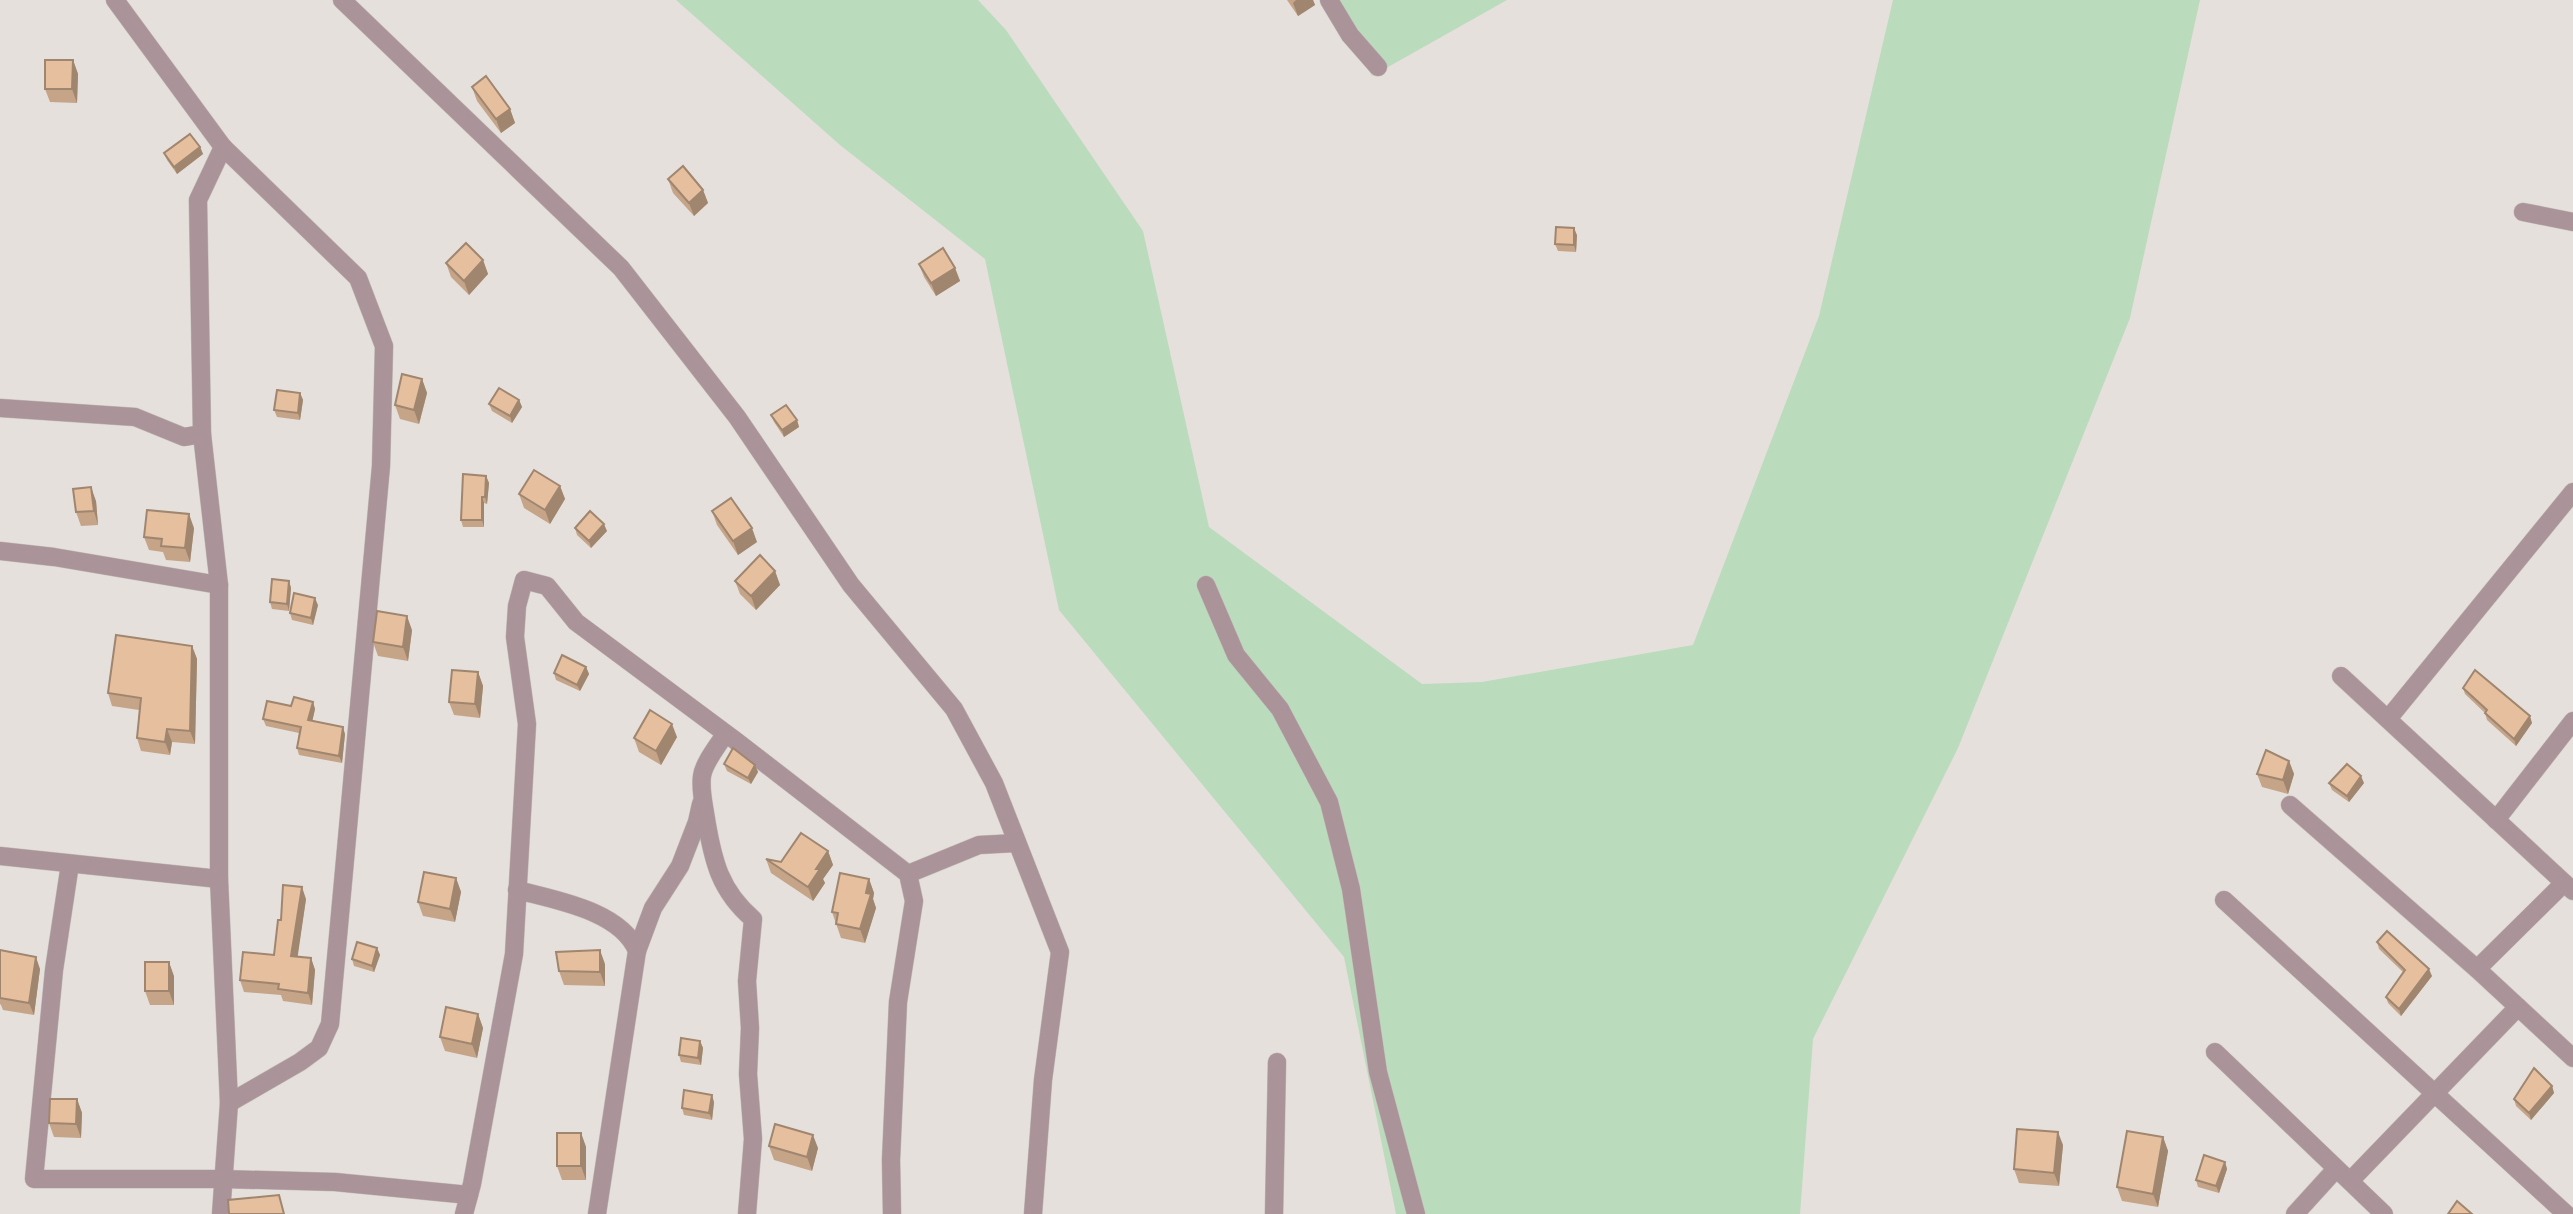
<svg xmlns="http://www.w3.org/2000/svg" width="2573" height="1214" viewBox="0 0 2573 1214" font-family="'Public Sans',sans-serif">
<rect width="100%" height="100%" fill="#e5e0db"/>
<!-- green -->
<g fill="#bbdbbd">
<polygon points="676,0 978,0 1006,30 1143,231 1209,527 1422,684 1482,682 1693,645 1819,316 1893,0 2200,0 2130,318 1958,748 1813,1039 1800,1214 1396,1214 1344,957 1059,610 985,259 840,145"/>
<polygon points="1330,0 1507,0 1372,76"/>
</g>
<g fill="none" stroke-linecap="round" stroke-linejoin="round">
<!-- minor casing -->
<g stroke="#c3beba" stroke-width="19">
<g id="minor">
<polyline points="115,0 223,147 358,278 384,346 381,466 330,1024 319,1048 300,1062 229,1103"/>
<polyline points="342,0 621,268 737,417 851,585 954,709 994,783 1060,952 1043,1080 1033,1214"/>
<polyline points="1329,0 1350,35 1378,67"/>
<polyline points="2523,212 2573,222"/>
<polyline points="0,408 135,417 184,437 202,434"/>
<polyline points="0,551 54,557 219,585"/>
<polyline points="1206,585 1236,655 1280,709 1329,802 1351,889 1378,1072 1416,1214"/>
<polyline points="2341,676 2573,891"/>
<polyline points="2388,719 2573,492"/>
<path d="M 725,734 C 718,746 704,762 702,776 C 700,790 704,805 706,819 C 713,861 720,891 753,919 L 747,981 L 750,1028 L 748,1074 L 753,1139 L 747,1214"/>
<polyline points="2290,805 2477,969 2573,1058"/>
<polyline points="2496,820 2573,721"/>
<polyline points="0,856 219,879"/>
<polyline points="70,864 54,970 34,1179 222,1179 335,1182 469,1195"/>
<polyline points="908,874 979,845 1016,843"/>
<path d="M 517,890 C 555,900 621,911 637,951 L 597,1214"/>
<polyline points="2224,900 2566,1214"/>
<polyline points="637,951 653,908 680,866 697,822 701,804"/>
<polyline points="2477,969 2564,883"/>
<polyline points="2215,1052 2384,1214"/>
<polyline points="2351,1180 2518,1007"/>
<polyline points="221,1214 229,1103 219,879 219,585 202,434 198,200 223,147"/>
<polyline points="464,1214 472,1184 514,954 527,724 515,637 517,606 524,580 547,586 576,622 736,741 908,874 914,901 898,1002 891,1160 892,1214"/>
<polyline points="1274,1214 1277,1062"/>
<polyline points="2295,1214 2335,1170"/>
</g>
</g>
<!-- minor -->
<use href="#minor" stroke="#ab9499" stroke-width="18"/>
</g>
<!-- wall -->
<g fill="#c5a488">
<polygon points="1287,0 1313,0 1315,5 1298,16"/>
<polygon points="73,60 78,74 77,103 50,102 45,89"/>
<polygon points="472,87 510,109 515,123 501,133 477,101"/>
<polygon points="200,147 203,154 177,174 167,160 164,153"/>
<polygon points="668,179 703,190 708,203 694,216 673,193"/>
<polygon points="1577,235 1576,252 1558,251 1555,244"/>
<polygon points="483,260 488,274 469,295 451,277 446,263"/>
<polygon points="919,264 955,268 960,281 936,296 924,277"/>
<polygon points="422,379 427,393 419,424 400,419 395,405"/>
<polygon points="300,393 303,400 300,420 277,417 274,410"/>
<polygon points="519,400 522,407 512,423 492,411 489,404"/>
<polygon points="771,415 797,420 799,427 784,437 774,422"/>
<polygon points="486,476 489,483 487,504 484,503 484,527 463,527 461,520"/>
<polygon points="560,486 565,499 550,524 524,508 519,494"/>
<polygon points="96,501 98,525 81,526 76,512"/>
<polygon points="712,511 757,542 738,555 717,525"/>
<polygon points="194,528 190,562 166,560 163,552 149,550 144,537"/>
<polygon points="575,528 607,531 591,548 577,535"/>
<polygon points="775,571 780,585 756,610 740,594 735,581"/>
<polygon points="289,581 291,588 289,611 272,609 270,602"/>
<polygon points="318,605 313,625 292,620 290,613"/>
<polygon points="412,630 408,661 378,656 373,642"/>
<polygon points="192,646 197,659 195,744 172,742 170,755 141,751 137,738 139,710 112,706 108,693"/>
<polygon points="586,667 589,674 580,691 556,680 554,673"/>
<polygon points="478,672 483,686 480,718 454,715 449,702"/>
<polygon points="2463,688 2532,723 2516,746 2487,720 2485,713 2465,694"/>
<polygon points="313,702 315,709 312,721 345,734 342,763 299,755 297,748 299,733 266,726 263,719 291,706"/>
<polygon points="677,737 661,765 639,752 634,738"/>
<polygon points="2289,761 2294,774 2288,794 2262,787 2257,774"/>
<polygon points="724,764 755,765 758,772 751,784 727,771"/>
<polygon points="2329,783 2364,783 2349,802 2332,790"/>
<polygon points="828,851 833,865 823,879 825,883 813,901 771,873 766,859 781,862"/>
<polygon points="456,878 461,892 455,922 423,916 418,902"/>
<polygon points="869,879 874,893 873,899 876,908 865,943 841,938 832,912"/>
<polygon points="306,899 297,957 311,958 315,970 312,1005 283,1001 281,995 244,992 240,980 274,955 281,920"/>
<polygon points="2377,942 2432,976 2401,1016 2388,1003 2386,997 2403,972 2379,949"/>
<polygon points="377,948 380,955 374,972 354,966 352,959"/>
<polygon points="0,950 40,969 34,1015 3,1010 1,1005 0,1004"/>
<polygon points="605,964 605,986 564,985 559,971"/>
<polygon points="174,976 174,1005 150,1005 145,991"/>
<polygon points="478,1014 483,1028 477,1058 445,1051 440,1037"/>
<polygon points="700,1041 703,1048 701,1065 681,1062 679,1055"/>
<polygon points="2552,1086 2554,1093 2531,1120 2516,1106 2514,1099"/>
<polygon points="77,1099 82,1113 81,1138 54,1137 49,1123"/>
<polygon points="714,1102 712,1120 684,1115 682,1108"/>
<polygon points="581,1133 586,1147 586,1180 562,1180 557,1166"/>
<polygon points="2163,1137 2168,1151 2158,1207 2122,1201 2117,1187"/>
<polygon points="2063,1145 2059,1186 2019,1183 2014,1169"/>
<polygon points="769,1146 818,1148 812,1171 774,1160"/>
<polygon points="2225,1162 2227,1169 2219,1193 2198,1187 2196,1180"/>
</g>
<!-- shaded-wall -->
<g fill="#a0866f">
<polygon points="1296,0 1313,0 1315,5 1298,16 1293,3"/>
<polygon points="73,60 78,74 77,103 72,89"/>
<polygon points="510,109 515,123 501,133 496,119"/>
<polygon points="200,147 203,154 177,174 174,167"/>
<polygon points="703,190 708,203 694,216 689,203"/>
<polygon points="1574,228 1577,235 1576,252 1574,245"/>
<polygon points="483,260 488,274 469,295 464,281"/>
<polygon points="955,268 960,281 936,296 931,283"/>
<polygon points="422,379 427,393 419,424 414,410"/>
<polygon points="300,393 303,400 300,420 298,413"/>
<polygon points="519,400 522,407 512,423 510,416"/>
<polygon points="797,420 799,427 784,437 782,430"/>
<polygon points="486,476 489,483 487,504 485,497"/>
<polygon points="560,486 565,499 550,524 545,510"/>
<polygon points="91,487 96,501 98,525 94,511"/>
<polygon points="482,497 484,503 484,527 482,520"/>
<polygon points="189,514 194,528 190,562 185,548"/>
<polygon points="604,524 607,531 591,548 589,541"/>
<polygon points="752,528 757,542 738,555 733,541"/>
<polygon points="775,571 780,585 756,610 751,596"/>
<polygon points="289,581 291,588 289,611 287,604"/>
<polygon points="315,598 318,605 313,625 311,618"/>
<polygon points="407,616 412,630 408,661 403,647"/>
<polygon points="192,646 197,659 195,744 190,731"/>
<polygon points="586,667 589,674 580,691 577,685"/>
<polygon points="478,672 483,686 480,718 475,704"/>
<polygon points="313,702 315,709 311,727 308,720"/>
<polygon points="2530,716 2532,723 2516,746 2514,739"/>
<polygon points="672,724 677,737 661,765 656,751"/>
<polygon points="343,727 345,734 342,763 339,756"/>
<polygon points="167,729 172,742 170,755 165,742"/>
<polygon points="2289,761 2294,774 2288,794 2283,780"/>
<polygon points="755,765 758,772 751,784 748,778"/>
<polygon points="2361,776 2364,783 2349,802 2347,796"/>
<polygon points="828,851 833,865 823,879 825,883 813,901 808,887 816,869"/>
<polygon points="456,878 461,892 455,922 450,909"/>
<polygon points="869,879 874,893 873,899 876,908 865,943 860,929"/>
<polygon points="302,887 306,899 296,968 291,956"/>
<polygon points="377,948 380,955 374,972 372,966"/>
<polygon points="600,950 605,964 605,986 600,972"/>
<polygon points="36,957 40,969 34,1015 29,1003"/>
<polygon points="311,958 315,970 312,1005 308,993"/>
<polygon points="169,962 174,976 174,1005 169,991"/>
<polygon points="2429,969 2432,976 2401,1016 2399,1009"/>
<polygon points="478,1014 483,1028 477,1058 472,1044"/>
<polygon points="700,1041 703,1048 701,1065 698,1058"/>
<polygon points="2552,1086 2554,1093 2531,1120 2529,1113"/>
<polygon points="712,1095 714,1102 712,1120 709,1113"/>
<polygon points="77,1099 82,1113 81,1138 76,1124"/>
<polygon points="2058,1132 2063,1145 2059,1186 2054,1173"/>
<polygon points="581,1133 586,1147 586,1180 581,1166"/>
<polygon points="813,1135 818,1148 812,1171 807,1157"/>
<polygon points="2163,1137 2168,1151 2158,1207 2153,1194"/>
<polygon points="2225,1162 2227,1169 2219,1193 2216,1186"/>
</g>
<!-- building -->
<g fill="#e5bf9e" stroke="#a0866f" stroke-width="2">
<polygon points="45,60 73,60 72,89 45,89"/>
<polygon points="486,76 510,109 496,119 472,87"/>
<polygon points="190,134 200,147 174,167 164,153"/>
<polygon points="683,166 703,190 689,203 668,179"/>
<polygon points="1556,227 1574,228 1574,245 1555,244"/>
<polygon points="466,243 483,260 464,281 446,263"/>
<polygon points="943,248 955,268 931,283 919,264"/>
<polygon points="402,374 422,379 414,410 395,405"/>
<polygon points="499,388 519,400 510,416 489,404"/>
<polygon points="277,390 300,393 298,413 274,410"/>
<polygon points="786,405 797,420 782,430 771,415"/>
<polygon points="534,470 560,486 545,510 519,494"/>
<polygon points="463,474 486,476 485,497 482,497 482,520 461,520"/>
<polygon points="91,487 94,511 76,512 73,489"/>
<polygon points="731,498 752,528 733,541 712,511"/>
<polygon points="147,510 189,514 185,548 161,546 162,539 144,537"/>
<polygon points="590,511 604,524 589,541 575,528"/>
<polygon points="760,555 775,571 751,596 735,581"/>
<polygon points="272,579 289,581 287,604 270,602"/>
<polygon points="294,593 315,598 311,618 290,613"/>
<polygon points="377,611 407,616 403,647 373,642"/>
<polygon points="116,635 192,646 190,731 167,729 165,742 137,738 141,698 108,693"/>
<polygon points="562,655 586,667 577,685 554,673"/>
<polygon points="452,670 478,672 475,704 449,702"/>
<polygon points="2475,670 2530,716 2514,739 2485,713 2487,710 2463,688"/>
<polygon points="294,697 313,702 308,720 343,727 339,756 297,748 301,727 263,719 267,701 291,706"/>
<polygon points="650,710 672,724 656,751 634,738"/>
<polygon points="733,748 755,765 748,778 724,764"/>
<polygon points="2266,750 2289,761 2283,780 2257,774"/>
<polygon points="2347,764 2361,776 2347,796 2329,783"/>
<polygon points="801,833 828,851 816,869 820,869 808,887 766,859 781,862"/>
<polygon points="424,872 456,878 450,909 418,902"/>
<polygon points="840,873 869,879 866,893 871,894 860,929 836,924 838,913 832,912"/>
<polygon points="283,885 302,887 291,956 311,958 308,993 278,989 279,984 240,980 243,952 274,955 278,920 281,920"/>
<polygon points="2387,931 2429,969 2399,1009 2386,997 2405,970 2377,942"/>
<polygon points="357,942 377,948 372,966 352,959"/>
<polygon points="0,950 36,957 29,1003 0,998"/>
<polygon points="600,950 600,972 559,971 556,952"/>
<rect x="145" y="962" width="24" height="29"/>
<polygon points="446,1007 478,1014 472,1044 440,1037"/>
<polygon points="681,1038 700,1041 698,1058 679,1055"/>
<polygon points="2534,1068 2552,1086 2529,1113 2514,1099"/>
<polygon points="684,1090 712,1095 709,1113 682,1108"/>
<polygon points="50,1099 77,1099 76,1124 49,1123"/>
<polygon points="775,1124 813,1135 807,1157 769,1146"/>
<polygon points="2017,1129 2058,1132 2054,1173 2014,1169"/>
<polygon points="2127,1131 2163,1137 2153,1194 2117,1187"/>
<rect x="557" y="1133" width="24" height="33"/>
<polygon points="2204,1155 2225,1162 2216,1186 2196,1180"/>
<polygon points="279,1195 284,1214 229,1214 228,1200"/>
<polygon points="2457,1201 2472,1214 2448,1214"/>
</g>
</svg>
